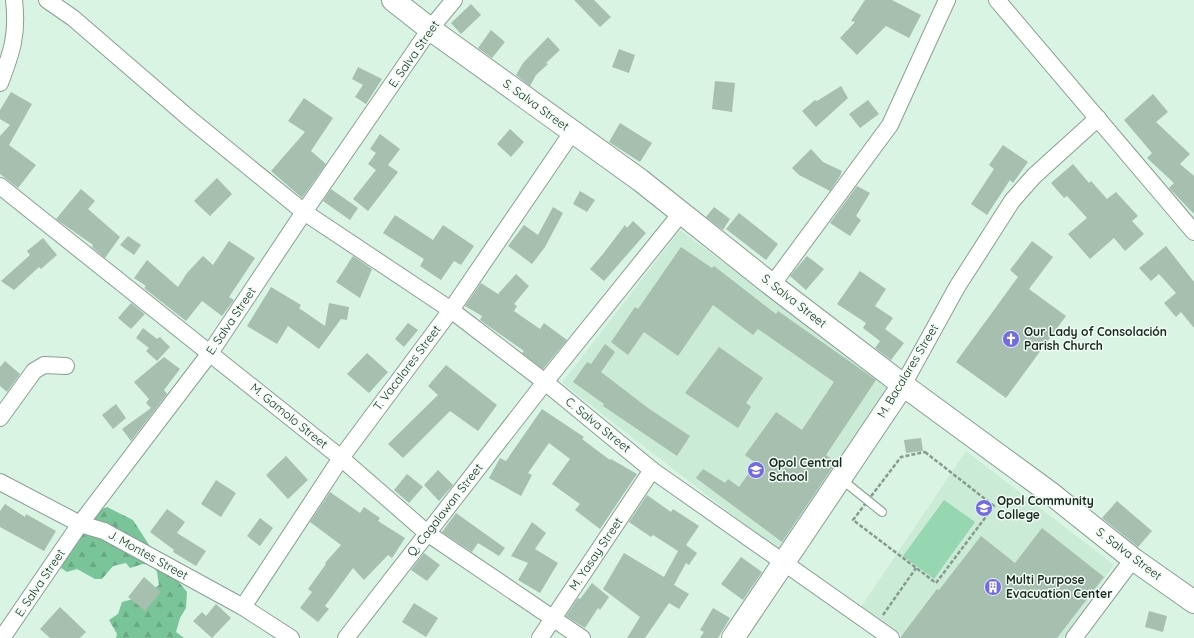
<svg xmlns="http://www.w3.org/2000/svg" width="1194" height="638" viewBox="0 0 1194 638" font-family="Quicksand,sans-serif">
<defs>
<pattern id="forest-firs" width="22" height="20" patternUnits="userSpaceOnUse"><rect width="22" height="20" fill="#79c498"/><path d="M5 1l3.5 6h-7zM16 11l3.5 6h-7z" fill="#68a883"/></pattern>
</defs>
<rect width="100%" height="100%" fill="#daf4e4"/>
<!-- built -->
<g fill="#caebd6">
<polygon points="680,230 890,386 783,554 562,383"/>
<polygon points="966,451 1114,565 1063,638 905,638 861,607"/>
</g>
<!-- forest -->
<path fill="url(#forest-firs)" d="M 107,507 L 133,520 L 151,548 L 187,592 L 186,608 L 180,618 L 176,632 L 184,638 L 116,638 L 117,634 L 109,620 L 118,614 L 122,602 L 144,596 L 159,585 L 157,572 L 152,565 L 143,564 L 130,568 L 126,563 L 113,566 L 102,579 L 95,579 L 77,569 L 67,572 L 61,568 C 72,547 83,516 107,507 Z"/>
<!-- pitch -->
<polygon fill="#96d6b0" points="944,500 975,522 934,579 903,556"/>
<!-- building -->
<g fill="#a6bfaf">
<polygon points="574,0 594,0 611,17 600,27"/>
<polygon points="865,0 892,0 921,15 909,38 886,26 857,55 840,38 855,22 851,21"/>
<polygon points="471,4 481,15 461,34 451,23"/>
<polygon points="491,30 505,42 492,58 478,48"/>
<polygon points="548,37 560,50 546,63 548,64 536,75 530,86 516,75 523,63"/>
<polygon points="619,49 635,55 629,73 612,67"/>
<polygon points="358,67 382,79 366,104 355,97 363,85 352,79"/>
<polygon points="715,81 735,83 732,112 712,109"/>
<polygon points="841,86 848,98 816,127 802,111 815,100 817,101"/>
<polygon points="11,92 32,104 9,145 36,165 18,188 0,174 0,136 10,125 0,119 0,110"/>
<polygon points="1153,94 1168,112 1156,122 1190,154 1180,164 1194,176 1194,214 1169,188 1174,183 1147,158 1152,153 1124,120"/>
<polygon points="304,98 333,118 311,151 326,164 302,198 271,171 305,132 288,121"/>
<polygon points="868,100 879,114 860,128 849,114"/>
<polygon points="620,123 652,143 640,162 609,142"/>
<polygon points="510,129 524,142 511,157 497,144"/>
<polygon points="380,134 400,149 388,165 398,172 368,211 353,199 376,170 368,164 376,153 370,149"/>
<polygon points="1003,145 1028,162 1013,183 1010,180 987,215 971,204 994,169 989,165"/>
<polygon points="811,149 823,162 842,171 840,176 830,191 799,175 792,168"/>
<polygon points="1073,164 1089,183 1091,181 1107,199 1116,192 1138,216 1132,221 1144,234 1125,251 1114,238 1090,259 1068,234 1087,218 1067,196 1064,198 1051,183"/>
<polygon points="217,178 232,194 210,216 194,201"/>
<polygon points="857,186 870,193 856,216 861,220 850,236 830,223"/>
<polygon points="81,189 95,201 88,209 120,237 105,258 92,247 93,245 56,219"/>
<polygon points="331,189 358,208 350,220 323,201"/>
<polygon points="580,191 595,200 587,212 573,204"/>
<polygon points="553,207 563,213 545,247 532,264 508,246 524,225 538,235"/>
<polygon points="714,207 730,219 723,230 706,217"/>
<polygon points="739,213 778,244 766,260 726,229"/>
<polygon points="395,215 433,240 443,225 474,246 461,265 454,261 441,280 420,266 424,259 383,233"/>
<polygon points="633,221 646,233 604,281 590,269 603,254 625,225 627,228"/>
<polygon points="128,236 141,245 134,255 120,245"/>
<polygon points="43,238 57,255 41,269 39,267 14,290 1,281 30,255 27,251"/>
<polygon points="229,241 255,258 229,297 234,300 222,316 202,301 186,321 144,288 146,286 134,278 147,260 178,287 187,273 203,256 213,265"/>
<polygon points="1032,241 1053,257 1029,289 1066,316 1006,398 956,362 1018,277 1010,270"/>
<polygon points="1166,246 1194,282 1194,328 1181,312 1176,317 1164,303 1176,293 1159,274 1151,281 1139,268"/>
<polygon points="681,247 712,268 714,266 776,314 778,311 876,380 826,455 836,462 782,542 696,478 703,469 725,483 728,479 739,487 756,463 745,455 776,412 802,430 834,382 758,329 753,335 713,305 678,356 644,332 628,355 611,342 635,307 638,309"/>
<polygon points="353,256 372,269 360,298 336,282"/>
<polygon points="807,256 824,269 806,290 790,276"/>
<polygon points="860,271 886,289 875,306 893,318 885,329 904,343 891,360 875,348 880,341 863,328 866,323 837,304"/>
<polygon points="516,274 529,286 514,304 517,306 514,311 540,329 544,323 567,340 543,369 522,353 524,351 480,320 482,316 465,306 481,283 498,294"/>
<polygon points="271,287 301,305 299,308 325,326 329,303 349,307 347,320 341,319 319,349 288,326 277,344 247,326"/>
<polygon points="131,303 145,314 131,329 118,318"/>
<polygon points="408,323 418,330 404,347 395,339"/>
<polygon points="143,328 157,339 160,337 170,347 157,361 146,351 149,348 136,338"/>
<polygon points="605,344 615,352 601,372 648,408 690,436 677,456 603,406 604,404 573,382 587,362 591,364"/>
<polygon points="719,347 763,378 746,403 751,407 738,428 685,393"/>
<polygon points="367,353 388,372 369,393 347,374"/>
<polygon points="164,357 180,369 164,390 167,394 131,441 122,429 151,408 146,403 149,399 134,382"/>
<polygon points="5,361 20,374 7,392 0,386 0,367"/>
<polygon points="446,365 497,405 478,431 450,411 403,458 388,444 438,395 428,386"/>
<polygon points="116,404 126,418 113,429 102,415"/>
<polygon points="542,409 584,437 582,439 610,460 611,459 637,474 600,529 575,510 580,504 552,484 570,459 549,443 528,473 532,475 521,496 489,478 500,458 506,461"/>
<polygon points="921,438 923,451 906,453 904,440"/>
<polygon points="286,456 308,480 288,499 266,475"/>
<polygon points="438,470 453,485 439,501 424,485"/>
<polygon points="407,474 423,487 409,503 394,490"/>
<polygon points="216,480 236,493 221,517 201,504"/>
<polygon points="330,492 360,513 364,507 380,518 378,521 405,538 392,558 388,555 364,580 353,568 325,606 329,609 318,622 300,608 312,592 308,589 326,564 325,563 341,545 310,522"/>
<polygon points="647,495 671,512 673,509 699,526 686,545 697,553 689,565 686,563 674,585 689,594 679,609 669,603 645,638 627,638 640,617 603,589 624,553 664,577 678,551 653,535 651,537 629,522"/>
<polygon points="1117,501 1152,531 1138,547 1102,518"/>
<polygon points="5,504 25,517 26,514 56,531 44,551 0,527 0,511"/>
<polygon points="167,509 185,522 177,533 206,551 196,566 173,552 174,550 150,532"/>
<polygon points="456,513 505,548 499,556 478,543 472,552 442,532"/>
<polygon points="260,518 273,528 260,546 247,536"/>
<polygon points="532,522 546,533 535,549 558,563 540,593 518,580 528,563 511,556"/>
<polygon points="1042,528 1104,577 1057,638 900,638 937,589 939,590 981,536 1015,563"/>
<polygon points="424,553 440,565 427,581 411,570"/>
<polygon points="741,557 762,572 743,600 721,584"/>
<polygon points="144,577 161,592 145,611 128,597"/>
<polygon points="592,583 609,597 600,610 598,608 585,628 566,616 578,598 580,599"/>
<polygon points="414,603 438,618 426,637 402,622"/>
<polygon points="216,604 231,618 212,638 193,621 202,612 206,616"/>
<polygon points="60,607 86,632 80,638 50,638 40,629"/>
<polygon points="713,608 730,618 718,638 700,638 704,632 700,630"/>
<polygon points="1149,611 1167,616 1163,632 1145,627"/>
</g>
<g fill="none" stroke-linecap="round" stroke-linejoin="round">
<!-- lane casing -->
<g stroke="#88a091" stroke-width="10">
<polyline id="lane" points="840,478 882,512"/>
</g>
<!-- street casing -->
<g stroke="#88a091" stroke-width="18">
<g id="street">
<polyline points="47,0 73,18 190,119 304,212 451,310 545,382 652,470 891,638"/>
<polyline points="997,0 1194,232"/>
<path d="M 0,83 C 12,52 18,34 14,0"/>
<polyline points="0,186 341,458 427,533 582,638"/>
<polyline points="772,285 890,125 947,0"/>
<polyline points="903,385 957,287 1012,201 1034,176 1098,118"/>
<polyline points="0,418 34,371 44,365 66,366"/>
<polyline points="0,482 80,524 104,531 243,607 291,638"/>
<polyline points="243,607 341,458 451,310 573,131"/>
<polyline points="2,638 80,524 210,353 304,212 430,29 454,0"/>
<polyline points="346,638 545,382 682,212"/>
<polyline points="540,638 652,470"/>
<polyline points="1074,638 1133,559"/>
</g>
</g>
<!-- secondary casing -->
<g stroke="#88a091" stroke-width="24">
<g id="secondary">
<polyline points="393,0 430,29 640,180 772,285 903,385 1049,492 1133,559 1194,602"/>
<polyline points="733,638 903,385"/>
</g>
</g>
<!-- path -->
<g stroke="#879a8f" stroke-width="2.5" stroke-dasharray="4 2" stroke-linecap="butt">
<polygon points="925,452 994,506 936,583 853,520 901,457"/>
<polyline points="883,615 916,568"/>
</g>
<!-- lane -->
<use href="#lane" stroke="#fff" stroke-width="8"/>
<!-- street -->
<use href="#street" stroke="#fff" stroke-width="16"/>
<!-- secondary -->
<use href="#secondary" stroke="#fff" stroke-width="22"/>
</g>
<!-- icons -->
<defs>
<g id="church-disc" transform="scale(0.9)"><circle r="9.5" fill="#736ae5" stroke="#effef4"/><path d="M-1.2-6h2.4v3.5h3.3v2.4h-3.3V6h-2.4V-.1h-3.3v-2.4h3.3Z" fill="#fff"/></g>
<g id="school-disc" transform="scale(0.9)"><circle r="9.5" fill="#736ae5" stroke="#effef4"/><path d="M0-5L7-2L0 1L-7-2ZM-4 1L0 2.5L4 1V4Q0 6-4 4Z" fill="#fff"/></g>
<g id="university-disc" transform="scale(0.9)"><circle r="9.5" fill="#736ae5" stroke="#effef4"/><path d="M0-5L7-2L0 1L-7-2ZM-4 1L0 2.5L4 1V4Q0 6-4 4Z" fill="#fff"/></g>
<g id="building-disc" transform="scale(0.9)"><circle r="9.5" fill="#736ae5" stroke="#effef4"/><path d="M-4-6H4V6H1V3H-1V6H-4ZM-2.5-4.3h1.7v1.8h-1.7ZM.8-4.3h1.7v1.8H.8ZM-2.5-1h1.7V.8h-1.7ZM.8-1h1.7V.8H.8Z" fill="#fff"/></g>
</defs>
<g fill-rule="evenodd">
<use href="#church-disc" x="1011" y="339"/>
<use href="#school-disc" x="756" y="470"/>
<use href="#university-disc" x="984" y="508"/>
<use href="#building-disc" x="993" y="587"/>
</g>
<g text-anchor="middle" stroke-width="3" stroke-linejoin="round" paint-order="stroke">
<!-- street labels -->
<g font-size="12" fill="#1e2822" stroke="#effef4">
<text transform="translate(414 54) rotate(-55)" y="4">E. Salva Street</text>
<text transform="translate(536 105) rotate(36)" y="4">S. Salva Street</text>
<text transform="translate(794 301) rotate(38)" y="4">S. Salva Street</text>
<text transform="translate(231 321) rotate(-56)" y="4">E. Salva Street</text>
<text transform="translate(407 368) rotate(-53)" y="4">T. Vacalares Street</text>
<text transform="translate(908 371) rotate(-59)" y="4">M. Bacalares Street</text>
<text transform="translate(289 416) rotate(39)" y="4">M. Gamolo Street</text>
<text transform="translate(598 425) rotate(39)" y="4">C. Salva Street</text>
<text transform="translate(445 510) rotate(-52)" y="4">Q. Cagalawan Street</text>
<text transform="translate(596 554) rotate(-56)" y="4">M. Yasay Street</text>
<text transform="translate(1129 554) rotate(37)" y="4">S. Salva Street</text>
<text transform="translate(148 555) rotate(29)" y="4">J. Montes Street</text>
<text transform="translate(40 583) rotate(-56)" y="4">E. Salva Street</text>
</g>
<!-- poi labels -->
<g font-size="12" font-weight="bold" fill="#1e2822" stroke="#effef4" text-anchor="start">
<text x="1024" y="336">Our Lady of Consolación<tspan x="1024" dy="14">Parish Church</tspan></text>
<text x="769" y="467">Opol Central<tspan x="769" dy="14">School</tspan></text>
<text x="997" y="505">Opol Community<tspan x="997" dy="14">College</tspan></text>
<text x="1006" y="584">Multi Purpose<tspan x="1006" dy="14">Evacuation Center</tspan></text>
</g>
</g>
</svg>
